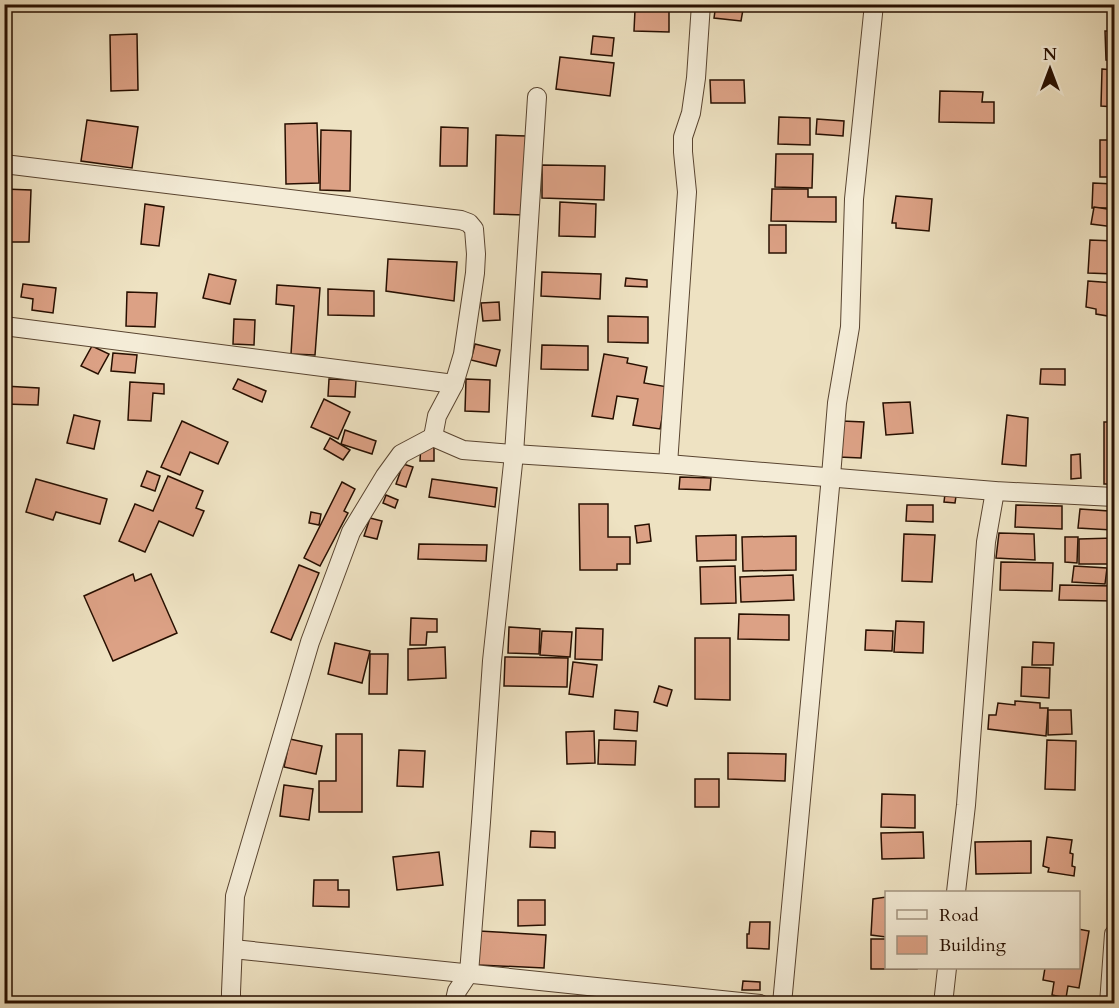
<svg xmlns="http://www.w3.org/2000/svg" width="1119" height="1008" viewBox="0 0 1119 1008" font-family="Cardo,serif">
<rect width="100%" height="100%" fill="#eee2c2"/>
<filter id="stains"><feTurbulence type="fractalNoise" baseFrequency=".00333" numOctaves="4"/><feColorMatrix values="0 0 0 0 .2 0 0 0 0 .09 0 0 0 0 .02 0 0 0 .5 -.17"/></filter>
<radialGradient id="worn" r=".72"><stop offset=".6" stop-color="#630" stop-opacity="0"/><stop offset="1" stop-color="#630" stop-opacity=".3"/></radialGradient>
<!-- building -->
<g fill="#dca185" stroke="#270f00" stroke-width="1.5">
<polygon points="716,4 744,4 741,21 714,18"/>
<polygon points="789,4 814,4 814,10 788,8"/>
<polygon points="635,10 669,11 669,32 634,31"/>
<polygon points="1105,31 1114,31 1114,60 1106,60"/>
<polygon points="137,34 138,90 111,91 110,35"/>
<polygon points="593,36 614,38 612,56 591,54"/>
<polygon points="560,57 614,63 610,96 556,89"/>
<polygon points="1102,69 1114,70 1114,107 1101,106"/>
<polygon points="710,80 744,80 745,103 711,103"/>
<polygon points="940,91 983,92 982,102 994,102 994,123 939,122"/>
<polygon points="779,117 810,118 810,145 778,144"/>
<polygon points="817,119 844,121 843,136 816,134"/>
<polygon points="87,120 138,127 132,168 81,161"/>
<polygon points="317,123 319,183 286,184 285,124"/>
<polygon points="441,127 468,128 467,166 440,166"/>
<polygon points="321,130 351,131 350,191 320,190"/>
<polygon points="496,135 527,136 525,215 494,214"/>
<rect x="1100" y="140" width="14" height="37"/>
<polygon points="776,154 813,154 812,188 775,187"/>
<polygon points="542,165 605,166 604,200 542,198"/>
<polygon points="1093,183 1114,184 1114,208 1092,208"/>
<polygon points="4,189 31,190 29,242 4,242"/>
<polygon points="772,189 808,189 808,197 836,197 836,222 771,221"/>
<polygon points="896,196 932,199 929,231 896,228 896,223 892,223"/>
<polygon points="560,202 596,204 595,237 559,236"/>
<polygon points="145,204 164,207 159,246 141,244"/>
<polygon points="1094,207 1114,210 1114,227 1091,224"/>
<rect x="769" y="225" width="17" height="28"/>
<polygon points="1090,240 1114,241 1114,274 1088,273"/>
<polygon points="388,259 457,262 454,301 386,291"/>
<polygon points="542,272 601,274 600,299 541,296"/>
<polygon points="209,274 236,280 230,304 203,298"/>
<polygon points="626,278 647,280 647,287 625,286"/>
<polygon points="1088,281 1114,283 1114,317 1096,314 1096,309 1086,307"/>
<polygon points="23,284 56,288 53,313 32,310 33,299 21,297"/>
<polygon points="277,285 320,288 315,355 291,354 294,306 276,304"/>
<polygon points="328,289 374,291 374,316 328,315"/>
<polygon points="127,292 157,293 155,327 126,326"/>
<polygon points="499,302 500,320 483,321 481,303"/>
<polygon points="608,316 648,317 648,343 608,342"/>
<polygon points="234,319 255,320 254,345 233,344"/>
<polygon points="475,344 500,350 496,366 471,360"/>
<polygon points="542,345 588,346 588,370 541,369"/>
<polygon points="92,346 109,354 98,374 81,366"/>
<polygon points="113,353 137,355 135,373 111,371"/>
<polygon points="604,354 628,358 627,363 647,367 644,383 668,387 660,429 633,425 638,399 617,396 613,419 592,416"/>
<polygon points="1041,369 1065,369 1065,385 1040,384"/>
<polygon points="238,379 266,391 262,402 233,389"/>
<polygon points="329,379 356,380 355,397 328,396"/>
<polygon points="466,379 490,380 489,412 465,411"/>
<polygon points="130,382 164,384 164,394 153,393 151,421 128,420"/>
<polygon points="4,386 39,388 38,405 4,404"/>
<polygon points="324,399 350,412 338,439 311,427"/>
<polygon points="910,402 913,433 886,435 883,403"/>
<polygon points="74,415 100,421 94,449 67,443"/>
<polygon points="1007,415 1028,418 1026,466 1002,464"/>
<polygon points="182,421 228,442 218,464 190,452 180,475 161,467"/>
<polygon points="842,421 864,422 861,458 839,457"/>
<rect x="1104" y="422" width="10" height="62"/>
<polygon points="345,430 376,441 372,454 341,444"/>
<polygon points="330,438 350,450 343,460 324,449"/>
<polygon points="421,443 434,444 434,461 420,461"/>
<polygon points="1080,454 1081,478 1071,479 1071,455"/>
<polygon points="403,464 413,467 406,487 396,484"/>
<polygon points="147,471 160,476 155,491 141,486"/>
<polygon points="168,476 203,491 196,508 204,511 193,536 159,521 145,552 119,541 135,504 153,511"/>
<polygon points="680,477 711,478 710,490 679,489"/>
<polygon points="36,479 107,499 100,524 56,512 53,520 26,512"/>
<polygon points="432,479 497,488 495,507 429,497"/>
<polygon points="342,482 355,489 344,511 348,513 320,566 304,558"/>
<polygon points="945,494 956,496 955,503 944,502"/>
<polygon points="386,495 398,500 395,508 383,503"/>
<polygon points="579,504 608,504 608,537 630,537 630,564 617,564 617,570 580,570"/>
<polygon points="907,505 933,505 933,522 906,521"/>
<polygon points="1016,505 1062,506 1062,529 1015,527"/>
<polygon points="1080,509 1109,511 1109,518 1113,519 1112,530 1078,528"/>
<polygon points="311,512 321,514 319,525 309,523"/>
<polygon points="370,518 382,521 377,539 364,536"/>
<polygon points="649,524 651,541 637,543 635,526"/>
<polygon points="999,533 1034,534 1035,560 996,558"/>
<polygon points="904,534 935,535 932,582 902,581"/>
<polygon points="736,535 736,560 697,561 696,536"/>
<polygon points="796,536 796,570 743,571 742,537"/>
<polygon points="1065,537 1078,537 1077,563 1065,562"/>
<polygon points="1114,538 1114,564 1079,564 1079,539"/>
<polygon points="419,544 487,545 486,561 418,559"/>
<polygon points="1001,562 1053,563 1052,591 1000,590"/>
<polygon points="299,565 319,573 291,640 271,632"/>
<polygon points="735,566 736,603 701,604 700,567"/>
<polygon points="1074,566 1107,568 1105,584 1072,582"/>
<polygon points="133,574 135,581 151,574 177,633 113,661 84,596"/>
<polygon points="793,575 794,600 741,602 740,577"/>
<polygon points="1060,585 1114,586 1114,601 1059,600"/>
<polygon points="739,614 789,615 789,640 738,639"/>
<polygon points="411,618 437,619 437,632 427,632 426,645 410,645"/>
<polygon points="896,621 924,622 923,653 894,652"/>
<polygon points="509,627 540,629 539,654 508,653"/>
<polygon points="576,628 603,629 602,660 575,659"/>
<polygon points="866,630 893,631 892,651 865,650"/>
<polygon points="542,631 572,632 570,657 540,655"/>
<polygon points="695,638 730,638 730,700 695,699"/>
<polygon points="1033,642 1054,643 1053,665 1032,665"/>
<polygon points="335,643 370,651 362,683 328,674"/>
<polygon points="445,647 446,678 408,680 408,649"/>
<polygon points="370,654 388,654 387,694 369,694"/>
<polygon points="505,657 568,658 567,687 504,686"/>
<polygon points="573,662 597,665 593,697 569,694"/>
<polygon points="1022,667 1050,668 1049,698 1021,696"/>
<polygon points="659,686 672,690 667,706 654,702"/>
<polygon points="1015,701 1040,703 1040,708 1048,708 1046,736 988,729 989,715 996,715 998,703 1015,705"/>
<polygon points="615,710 638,712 637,731 614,729"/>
<polygon points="1048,710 1071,710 1072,734 1048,735"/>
<polygon points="594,731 595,763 567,764 566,732"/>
<polygon points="336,734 362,734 362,812 319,812 319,781 336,781"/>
<polygon points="290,739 322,746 316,774 284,767"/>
<polygon points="599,740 636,741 635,765 598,764"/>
<polygon points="1047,740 1076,741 1075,790 1045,789"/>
<polygon points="399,750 425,751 423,787 397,786"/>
<polygon points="728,753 786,754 785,781 728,779"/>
<rect x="695" y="779" width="24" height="28"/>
<polygon points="284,785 313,789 309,820 280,816"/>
<polygon points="882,794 915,795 915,828 881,827"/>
<polygon points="531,831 555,832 555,848 530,847"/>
<polygon points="923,832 924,858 882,859 881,833"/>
<polygon points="1047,837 1072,840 1070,853 1073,854 1072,866 1075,867 1074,876 1048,872 1049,868 1043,866"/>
<polygon points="1031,841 1031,873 976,874 975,842"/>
<polygon points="439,852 443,885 397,890 393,857"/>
<polygon points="314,880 338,880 338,890 349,890 349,907 313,906"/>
<polygon points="886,897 886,937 871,935 873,899"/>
<polygon points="518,900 545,900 545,925 518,926"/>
<polygon points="750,922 770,922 769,949 747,948 747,934 749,934"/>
<polygon points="1078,929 1089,931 1079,988 1068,986 1066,998 1052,995 1054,982 1043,980 1045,968 1078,968"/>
<polygon points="479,931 546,935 544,968 478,965"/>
<polygon points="871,939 886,939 886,968 917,968 917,969 871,969"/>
<polygon points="743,981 760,982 760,990 742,990"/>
<polygon points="480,997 510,1004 478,1004"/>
</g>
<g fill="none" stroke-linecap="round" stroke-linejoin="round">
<!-- street casing -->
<g stroke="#594430" stroke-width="20">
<g id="street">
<polyline points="4,164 461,220 469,223 474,229 476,254 475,273 463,354 454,384 437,416 433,437"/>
<polyline points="4,326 454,384"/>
<polyline points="433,437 463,450 514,454 668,464 995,491 1114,497"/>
<polyline points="668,464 687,192 683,152 683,137 691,113 696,78 701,4"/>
<polyline points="956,892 966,805 986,542 995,491"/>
<polyline points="233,949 760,1004"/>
<polyline points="231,1004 231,992 235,896 310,642 351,532 385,476 401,454 433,437"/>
<polyline points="454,1004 457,991 469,973 481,822 492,661 514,454 537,97"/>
<polyline points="782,1004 831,476 837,403 850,327 854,199 874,4"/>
<polyline points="943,1004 947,968"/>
<polyline points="1109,1004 1114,934"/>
</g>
</g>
<!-- street -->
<use href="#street" stroke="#f4ecd7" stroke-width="18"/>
</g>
<!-- margin -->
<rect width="1119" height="1008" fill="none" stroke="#eee2c2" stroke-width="24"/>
<rect x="6" y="6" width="1107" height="996" fill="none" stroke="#270f00" stroke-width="3"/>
<rect x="12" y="12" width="1095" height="984" fill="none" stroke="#270f00" stroke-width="1.5"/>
<!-- legend -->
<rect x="885" y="891" width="195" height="78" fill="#f4ecd7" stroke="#a29481" stroke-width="1.5"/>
<rect x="897" y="910" width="30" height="9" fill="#f4ecd7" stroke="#a29481" stroke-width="1.5"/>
<text x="939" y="921" font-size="18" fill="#270f00">Road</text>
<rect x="897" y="936" width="30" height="18" fill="#dca185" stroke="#a29481" stroke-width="1.5"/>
<text x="939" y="951" font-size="18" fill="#270f00">Building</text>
<!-- north arrow -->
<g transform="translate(1050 69)" stroke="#f4ecd7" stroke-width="4.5" paint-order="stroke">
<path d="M0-4.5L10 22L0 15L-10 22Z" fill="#270f00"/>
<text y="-9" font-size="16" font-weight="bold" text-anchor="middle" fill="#270f00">N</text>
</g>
<rect width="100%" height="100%" filter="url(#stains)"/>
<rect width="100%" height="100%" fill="url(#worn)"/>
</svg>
